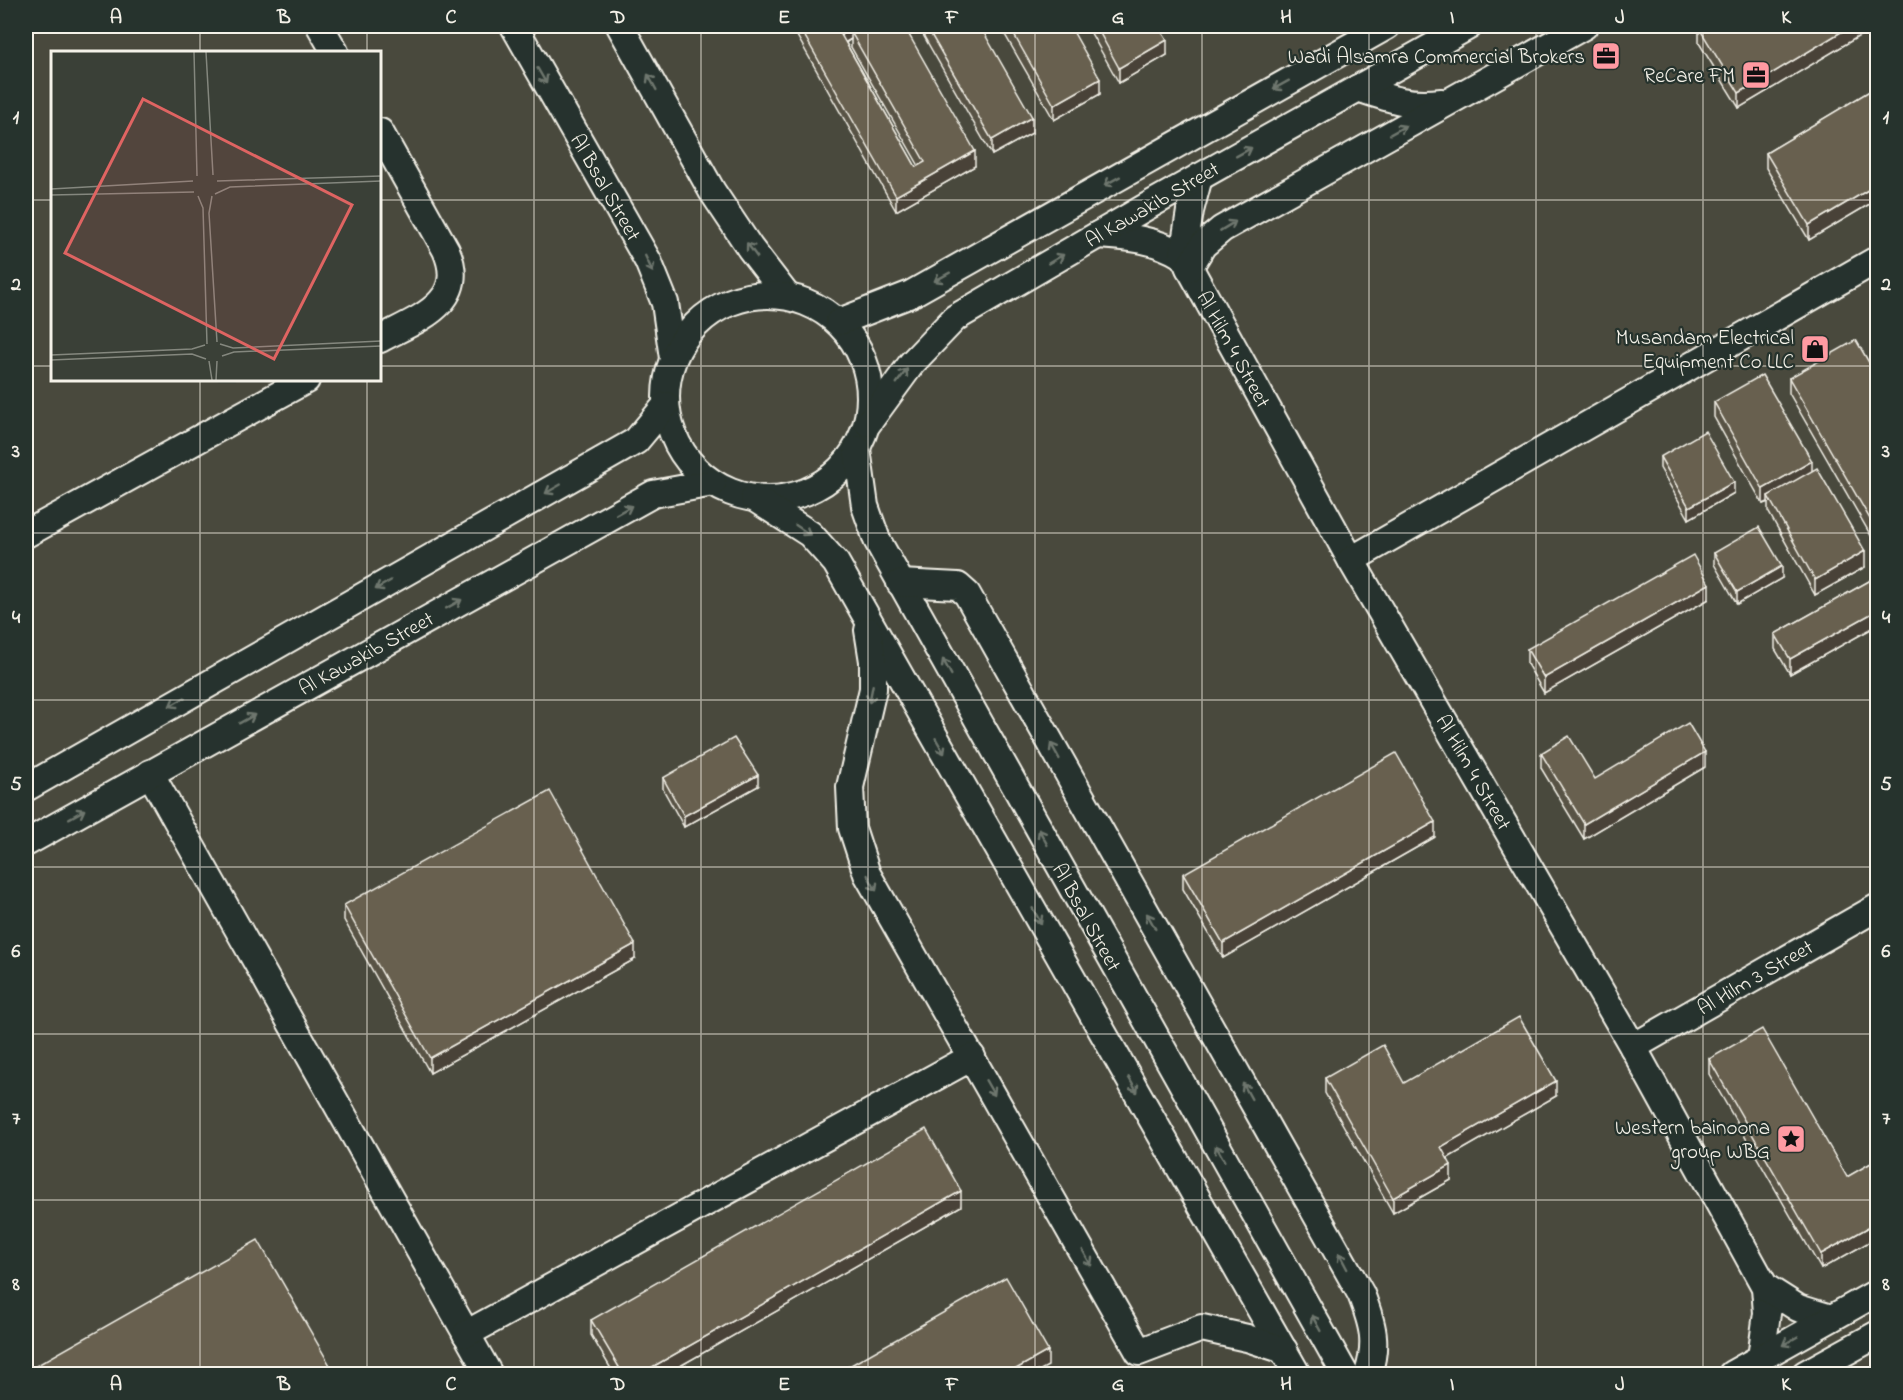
<svg xmlns="http://www.w3.org/2000/svg" width="1903" height="1400" viewBox="0 0 1903 1400" font-family="'Indie Flower',sans-serif">
<rect width="100%" height="100%" fill="#3a4037"/>
<filter id="ink" filterUnits="userSpaceOnUse"><feTurbulence type="fractalNoise" baseFrequency=".0167" numOctaves="2"/><feDisplacementMap in="SourceGraphic" scale="12" xChannelSelector="R" yChannelSelector="G"/><feConvolveMatrix kernelMatrix="1 2 1 2 8 2 1 2 1" color-interpolation-filters="sRGB"/></filter>
<g filter="url(#ink)">
<!-- built -->
<path fill="#484a3e" fill-rule="evenodd" d="M 26,26 L 1877,26 L 1877,1374 L 26,1374 ZM 52,52 L 380,52 L 380,380 L 52,380 Z"/>
<g fill="none" stroke-linecap="round" stroke-linejoin="round">
<!-- minor casing -->
<g stroke="#f4f1e8" stroke-width="30">
<g id="minor">
<polyline points="320,26 335,52"/>
<polyline points="514,26 648,261 665,303 673,358"/>
<polyline points="620,26 712,191 750,248 787,296"/>
<path d="M 1358,88 C 1390,99 1408,106 1442,102"/>
<path d="M 380,132 L 446,250 C 469,303 417,319 380,339"/>
<path d="M 1098,235 C 1129,237 1156,239 1183,256 L 1351,560 L 1633,1047 L 1765,1287 L 1767,1313 L 1761,1358"/>
<polyline points="1183,256 1190,211 1199,177"/>
<polyline points="1189,268 1203,245 1222,229 1584,26"/>
<circle cx="768" cy="397" r="102"/>
<polyline points="839,322 911,294 1387,26"/>
<polyline points="868,423 912,363 955,318 1146,207 1469,26"/>
<polyline points="857,449 865,506 877,540 1345,1374"/>
<polyline points="754,498 810,534 836,563 1297,1374"/>
<polyline points="26,534 306,380"/>
<polyline points="1351,560 1878,259"/>
<path d="M 900,583 L 958,586 L 967,594 L 1361,1294 C 1373,1325 1378,1343 1368,1374"/>
<polyline points="868,630 873,661 873,689 850,787 852,828 867,874 1139,1352 1202,1328 1247,1338 1284,1350"/>
<polyline points="150,773 489,1374"/>
<polyline points="26,788 636,441 666,405"/>
<polyline points="26,843 653,494 713,483"/>
<polyline points="1633,1047 1878,907"/>
<polyline points="1765,1287 1798,1308 1831,1318"/>
<polyline points="466,1334 972,1057"/>
<polyline points="1732,1374 1878,1292"/>
<polyline points="1805,1374 1878,1334"/>
</g>
</g>
<!-- minor -->
<use href="#minor" stroke="#26332d" stroke-width="26"/>
</g>
<!-- wall -->
<g fill="#595344" stroke="#f4f1e8" stroke-width="1.5" fill-rule="evenodd">
<path d="M 796,26 L 904,26 L 975,166 L 896,211 L 796,34 ZM 851,39 L 851,47 L 919,166 L 916,167 L 846,43 Z"/>
<polygon points="918,26 980,26 1032,133 992,155"/>
<polygon points="1000,26 1070,26 1100,94 1054,120"/>
<polygon points="1087,26 1158,26 1167,55 1119,83"/>
<polygon points="1702,26 1876,26 1739,108 1699,43 1699,28"/>
<polygon points="1878,86 1878,199 1809,240 1766,168 1766,153"/>
<polygon points="1789,378 1878,378 1878,548 1789,393"/>
<polygon points="1714,402 1812,471 1865,567 1815,595 1768,511 1768,502 1763,504 1714,417"/>
<polygon points="1660,457 1734,493 1689,519 1660,468"/>
<polygon points="1714,553 1782,578 1737,604 1714,564"/>
<polygon points="1878,576 1878,625 1790,674 1775,649 1775,634"/>
<polygon points="1709,599 1544,693 1527,664 1527,649"/>
<polygon points="1541,753 1595,779 1705,767 1584,839 1541,768"/>
<polygon points="663,778 758,786 684,827 663,789"/>
<polygon points="1435,837 1223,958 1183,889 1183,874"/>
<polygon points="344,905 635,959 430,1073 344,920"/>
<polygon points="1709,1059 1847,1177 1878,1159 1878,1237 1821,1269 1709,1074"/>
<polygon points="1325,1078 1404,1083 1556,1096 1448,1158 1451,1180 1393,1213 1325,1093"/>
<polygon points="961,1206 666,1374 614,1374 591,1335 591,1320"/>
</g>
<!-- shaded-wall -->
<g fill="#484337" stroke="#f4f1e8" stroke-width="1.5">
<polygon points="850,26 876,26 851,32 851,39 839,46 839,31"/>
<polygon points="1851,26 1876,26 1739,108 1739,93"/>
<polygon points="1167,40 1167,55 1119,83 1119,68"/>
<polygon points="1100,79 1100,94 1054,120 1054,105"/>
<polygon points="1032,117 1032,133 992,155 992,140"/>
<polygon points="975,151 975,166 896,211 896,196"/>
<polygon points="1878,184 1878,199 1809,240 1809,225"/>
<polygon points="1812,461 1812,476 1768,496 1768,502 1763,504 1763,489"/>
<polygon points="1734,482 1734,493 1689,519 1689,507"/>
<polygon points="1865,551 1865,567 1815,595 1815,580"/>
<polygon points="1782,566 1782,578 1737,604 1737,592"/>
<polygon points="1709,584 1709,599 1544,693 1544,678"/>
<polygon points="1878,610 1878,625 1790,674 1790,659"/>
<polygon points="1705,752 1705,767 1584,839 1584,824"/>
<polygon points="758,775 758,786 684,827 684,816"/>
<polygon points="1435,822 1435,837 1223,958 1223,943"/>
<polygon points="635,944 635,959 430,1073 430,1058"/>
<polygon points="1556,1081 1556,1096 1441,1162 1441,1147"/>
<polygon points="1451,1165 1451,1180 1393,1213 1393,1198"/>
<polygon points="961,1191 961,1206 666,1374 640,1374"/>
<polygon points="1878,1222 1878,1237 1821,1269 1821,1254"/>
<polygon points="1048,1351 1048,1366 1033,1374 1007,1374"/>
</g>
<!-- building -->
<g fill="#67604f" stroke="#f4f1e8" stroke-width="1.5">
<polygon points="799,26 850,26 839,31 916,167 925,162 851,32 863,26 904,26 975,151 896,196"/>
<polygon points="926,26 980,26 1032,117 992,140"/>
<polygon points="1009,26 1070,26 1100,79 1054,105"/>
<polygon points="1096,26 1158,26 1167,40 1119,68"/>
<polygon points="1702,26 1851,26 1739,93 1699,28"/>
<polygon points="1878,86 1878,184 1809,225 1766,153"/>
<polygon points="1856,340 1878,378 1878,533 1789,378"/>
<polygon points="1762,375 1812,461 1763,489 1714,402"/>
<polygon points="1705,431 1734,482 1689,507 1660,457"/>
<polygon points="1817,468 1865,551 1815,580 1768,496"/>
<polygon points="1759,527 1782,566 1737,592 1714,553"/>
<polygon points="1693,555 1709,584 1544,678 1527,649"/>
<polygon points="1878,576 1878,610 1790,659 1775,634"/>
<polygon points="1688,723 1705,752 1584,824 1541,753 1569,736 1595,779"/>
<polygon points="734,738 758,775 684,816 663,778"/>
<polygon points="1396,753 1435,822 1223,943 1183,874"/>
<polygon points="550,791 635,944 430,1058 344,905"/>
<polygon points="1519,1017 1556,1081 1441,1147 1451,1165 1393,1198 1325,1078 1383,1045 1404,1083"/>
<polygon points="1762,1029 1847,1177 1878,1159 1878,1222 1821,1254 1709,1059"/>
<polygon points="926,1129 961,1191 640,1374 623,1374 591,1320"/>
<polygon points="258,1240 335,1374 38,1374 34,1367"/>
<polygon points="1006,1277 1048,1351 1007,1374 835,1374"/>
</g>
<!-- one-way arrows -->
<defs><path id="oneway-shaft" d="M-6 0H5M1.5-3L5.5 0L1.5 3" fill="none" stroke-width="1.6" stroke-linecap="round" stroke-linejoin="round" transform="scale(1.5)"/></defs>
<g stroke="#6e766e">
<use href="#oneway-shaft" transform="translate(542 76) rotate(60)"/>
<use href="#oneway-shaft" transform="translate(652 82) rotate(-119)"/>
<use href="#oneway-shaft" transform="translate(1281 85) rotate(151)"/>
<use href="#oneway-shaft" transform="translate(1398 130) rotate(-29)"/>
<use href="#oneway-shaft" transform="translate(1244 152) rotate(-29)"/>
<use href="#oneway-shaft" transform="translate(1112 181) rotate(151)"/>
<use href="#oneway-shaft" transform="translate(1228 226) rotate(-31)"/>
<use href="#oneway-shaft" transform="translate(752 250) rotate(-126)"/>
<use href="#oneway-shaft" transform="translate(1056 259) rotate(-30)"/>
<use href="#oneway-shaft" transform="translate(649 264) rotate(65)"/>
<use href="#oneway-shaft" transform="translate(942 277) rotate(151)"/>
<use href="#oneway-shaft" transform="translate(902 376) rotate(-54)"/>
<use href="#oneway-shaft" transform="translate(553 489) rotate(150)"/>
<use href="#oneway-shaft" transform="translate(624 510) rotate(-29)"/>
<use href="#oneway-shaft" transform="translate(803 530) rotate(34)"/>
<use href="#oneway-shaft" transform="translate(383 585) rotate(150)"/>
<use href="#oneway-shaft" transform="translate(454 604) rotate(-29)"/>
<use href="#oneway-shaft" transform="translate(947 667) rotate(-119)"/>
<use href="#oneway-shaft" transform="translate(871 694) rotate(101)"/>
<use href="#oneway-shaft" transform="translate(177 702) rotate(150)"/>
<use href="#oneway-shaft" transform="translate(247 719) rotate(-29)"/>
<use href="#oneway-shaft" transform="translate(940 746) rotate(60)"/>
<use href="#oneway-shaft" transform="translate(1055 751) rotate(-119)"/>
<use href="#oneway-shaft" transform="translate(77 814) rotate(-29)"/>
<use href="#oneway-shaft" transform="translate(1043 837) rotate(-119)"/>
<use href="#oneway-shaft" transform="translate(872 883) rotate(61)"/>
<use href="#oneway-shaft" transform="translate(1037 916) rotate(60)"/>
<use href="#oneway-shaft" transform="translate(1151 921) rotate(-119)"/>
<use href="#oneway-shaft" transform="translate(1133 1085) rotate(60)"/>
<use href="#oneway-shaft" transform="translate(990 1088) rotate(60)"/>
<use href="#oneway-shaft" transform="translate(1247 1091) rotate(-119)"/>
<use href="#oneway-shaft" transform="translate(1220 1153) rotate(-119)"/>
<use href="#oneway-shaft" transform="translate(1087 1258) rotate(61)"/>
<use href="#oneway-shaft" transform="translate(1343 1261) rotate(-118)"/>
<use href="#oneway-shaft" transform="translate(1316 1323) rotate(-119)"/>
<use href="#oneway-shaft" transform="translate(1790 1341) rotate(150)"/>
</g>
</g>
<!-- grid -->
<path fill="none" stroke="#f4f1e8" stroke-width="1.5" stroke-opacity="0.55" d="M 200,26 L 200,52M 367,26 L 367,52M 534,26 L 534,1374M 701,26 L 701,1374M 868,26 L 868,1374M 1035,26 L 1035,1374M 1202,26 L 1202,1374M 1369,26 L 1369,1374M 1536,26 L 1536,1374M 1703,26 L 1703,1374M 26,200 L 52,200M 380,200 L 1878,200M 26,366 L 52,366M 380,366 L 1878,366M 200,380 L 200,1374M 367,380 L 367,1374M 26,533 L 1878,533M 26,700 L 1878,700M 26,867 L 1878,867M 26,1034 L 1878,1034M 26,1200 L 1878,1200"/>
<!-- icons -->
<defs>
<g id="office-square" transform="scale(1.5)"><rect x="-9" y="-9" width="18" height="18" rx="4" fill="#ff9aa2" stroke="#26332d"/><path d="M-6-3h4V-5.5h4V-3h4V5H-6ZM-1-4.5V-3h2v-1.5ZM-6 0V1H6V0Z" fill="#111"/></g>
<g id="shop-square" transform="scale(1.5)"><rect x="-9" y="-9" width="18" height="18" rx="4" fill="#ff9aa2" stroke="#26332d"/><path d="M-5-2.5h2.3a2.7 3.5 0 0 1 5.4 0H5L5.5 6h-11ZM-1.5-2.5h3a1.5 2.3 0 0 0-3 0Z" fill="#111"/></g>
<g id="sight-square" transform="scale(1.5)"><rect x="-9" y="-9" width="18" height="18" rx="4" fill="#ff9aa2" stroke="#26332d"/><path d="M0-6L1.8-2.2L6-1.7L2.9 1.2L3.7 5.4L0 3.3L-3.7 5.4L-2.9 1.2L-6-1.7L-1.8-2.2Z" fill="#111"/></g>
</defs>
<g fill-rule="evenodd">
<use href="#office-square" x="1606" y="56"/>
<use href="#office-square" x="1756" y="75"/>
<use href="#shop-square" x="1815" y="349"/>
<use href="#sight-square" x="1791" y="1139"/>
</g>
<g text-anchor="middle" stroke-width="4.5" stroke-linejoin="round" paint-order="stroke">
<!-- poi labels -->
<g font-size="21" fill="#f4f1e8" stroke="#26332d" text-anchor="end">
<text x="1585" y="63">Wadi Alsamra Commercial Brokers</text>
<text x="1735" y="82">ReCare FM</text>
<text x="1794" y="344">Musandam Electrical<tspan x="1794" dy="24">Equipment Co LLC</tspan></text>
<text x="1770" y="1134">Western bainoona<tspan x="1770" dy="24">group WBG</tspan></text>
</g>
<!-- street labels -->
<g font-size="21" fill="#f4f1e8" stroke="#26332d">
<text transform="translate(606 187) rotate(60)" y="7">Al Bsal Street</text>
<text transform="translate(1152 204) rotate(-30)" y="7">Al Kawakib Street</text>
<text transform="translate(1234 349) rotate(61)" y="7">Al Hilm 4 Street</text>
<text transform="translate(366 653) rotate(-29)" y="7">Al Kawakib Street</text>
<text transform="translate(1474 772) rotate(60)" y="7">Al Hilm 4 Street</text>
<text transform="translate(1087 917) rotate(61)" y="7">Al Bsal Street</text>
<text transform="translate(1755 977) rotate(-30)" y="7">Al Hilm 3 Street</text>
</g>
</g>
<!-- overview -->
<g transform="translate(51 51)">
<rect width="330" height="330" fill="#3a4037"/>
<path fill="none" stroke="#84877e" stroke-width="1.5" d="M 143,1 L 146,125M 155,1 L 162,124M 166,130 L 330,125M 0,138 L 142,130M 164,143 L 179,136 L 330,130M 0,144 L 143,141M 147,145 L 152,157 L 156,293M 161,145 L 158,162 L 166,291M 169,293 L 182,297 L 330,290M 0,304 L 141,298 L 154,294M 171,305 L 183,301 L 330,295M 0,309 L 141,303 L 155,308M 158,310 L 161,329M 165,329 L 166,310"/>
<path fill="#df6462" fill-opacity="0.15" stroke="#df6462" stroke-width="3" d="M 92,48 L 301,154 L 223,308 L 14,202 Z"/>
<rect width="330" height="330" fill="none" stroke="#f4f1e8" stroke-width="3"/>
</g>
<!-- margin -->
<rect width="1903" height="1400" fill="none" stroke="#26332d" stroke-width="66"/>
<rect x="33" y="33" width="1837" height="1334" fill="none" stroke="#f4f1e8" stroke-width="2"/>
<g font-size="20" text-anchor="middle" font-weight="bold" fill="#f4f1e8">
<text x="116" y="23">A</text>
<text x="284" y="23">B</text>
<text x="451" y="23">C</text>
<text x="618" y="23">D</text>
<text x="784" y="23">E</text>
<text x="952" y="23">F</text>
<text x="1118" y="23">G</text>
<text x="1286" y="23">H</text>
<text x="1452" y="23">I</text>
<text x="1620" y="23">J</text>
<text x="1786" y="23">K</text>
<text x="16" y="123">1</text>
<text x="1886" y="123">1</text>
<text x="16" y="290">2</text>
<text x="1886" y="290">2</text>
<text x="16" y="457">3</text>
<text x="1886" y="457">3</text>
<text x="16" y="623">4</text>
<text x="1886" y="623">4</text>
<text x="16" y="790">5</text>
<text x="1886" y="790">5</text>
<text x="16" y="957">6</text>
<text x="1886" y="957">6</text>
<text x="16" y="1124">7</text>
<text x="1886" y="1124">7</text>
<text x="16" y="1290">8</text>
<text x="1886" y="1290">8</text>
<text x="116" y="1390">A</text>
<text x="284" y="1390">B</text>
<text x="451" y="1390">C</text>
<text x="618" y="1390">D</text>
<text x="784" y="1390">E</text>
<text x="952" y="1390">F</text>
<text x="1118" y="1390">G</text>
<text x="1286" y="1390">H</text>
<text x="1452" y="1390">I</text>
<text x="1620" y="1390">J</text>
<text x="1786" y="1390">K</text>
</g>
</svg>
